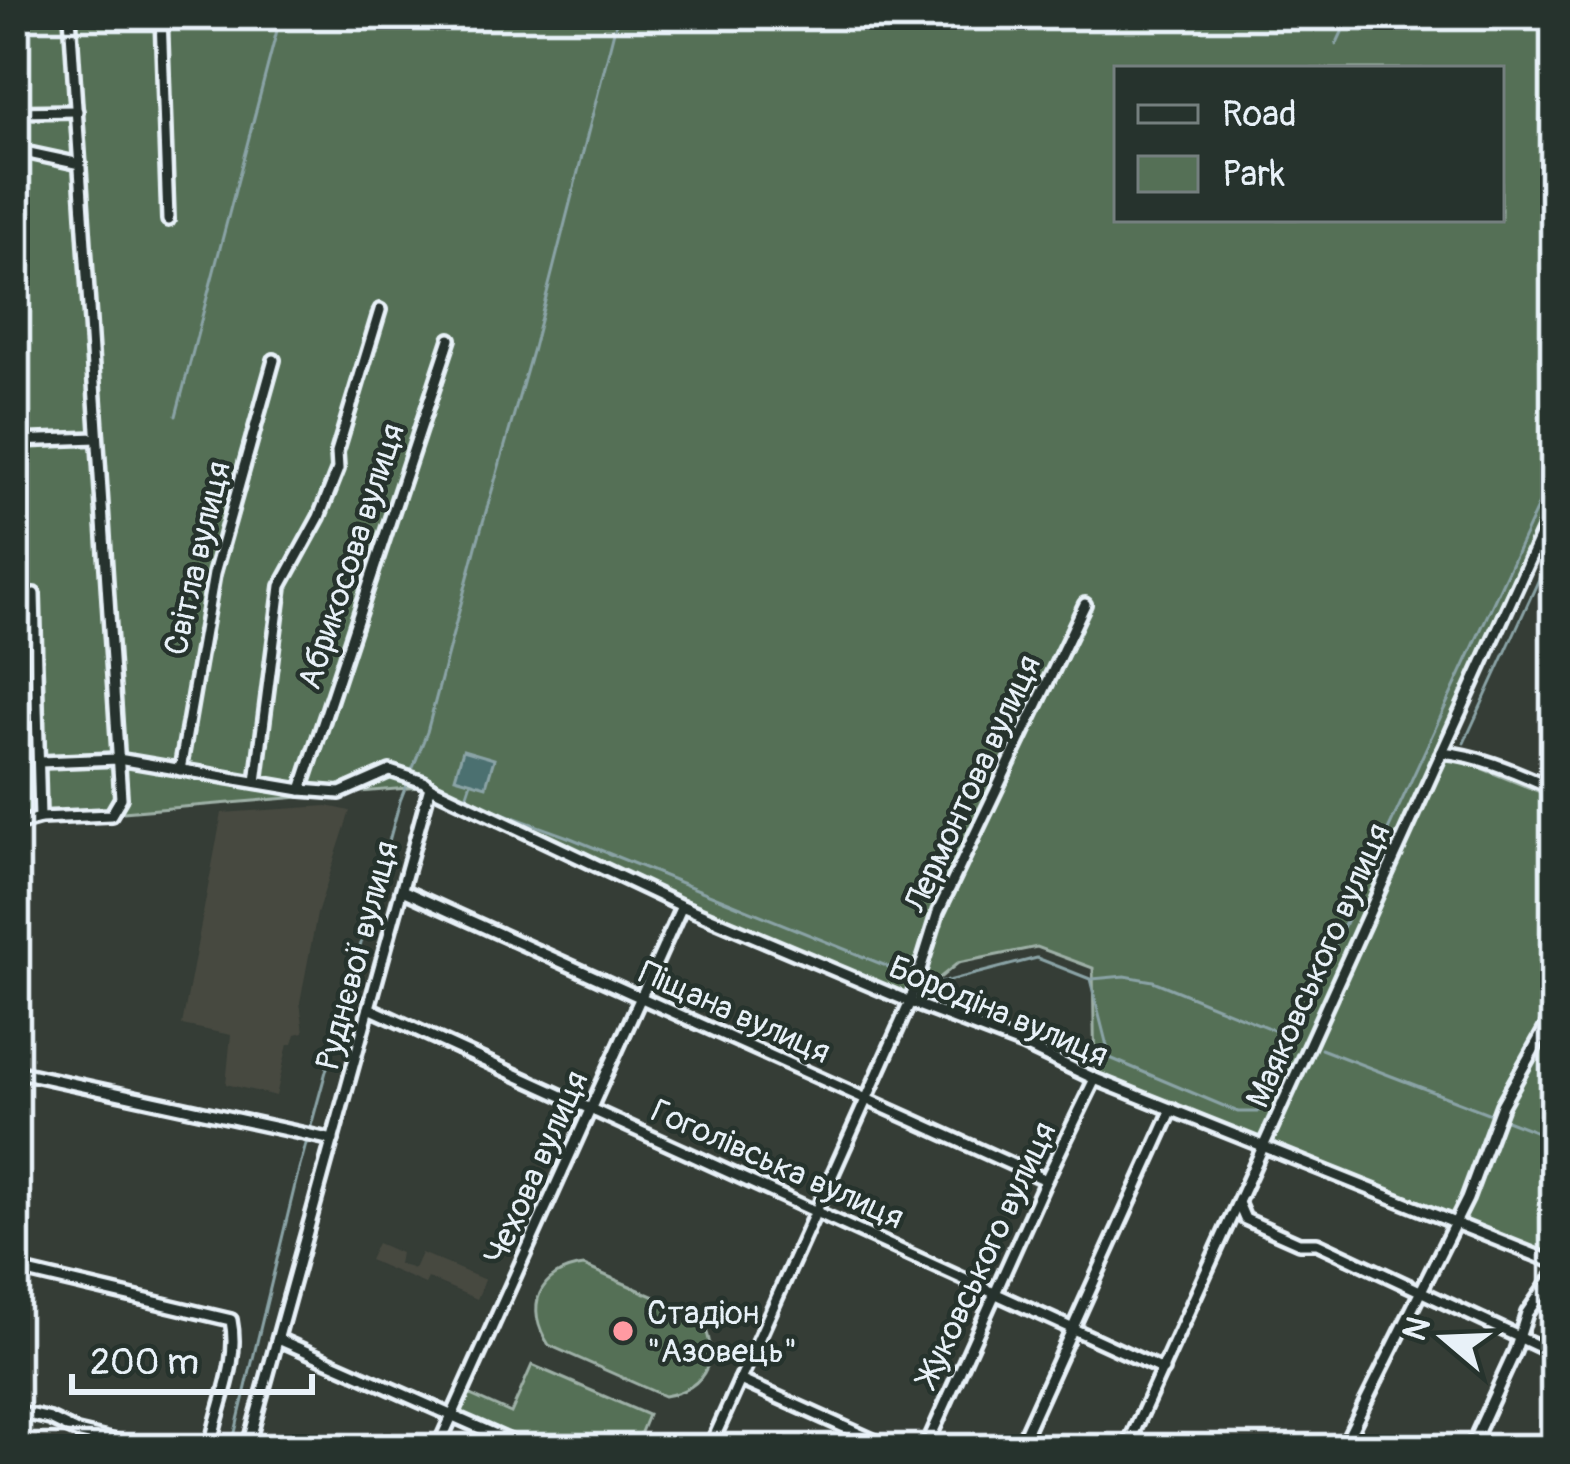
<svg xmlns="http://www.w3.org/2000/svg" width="1570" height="1464" viewBox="0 0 1570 1464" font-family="Pangolin,sans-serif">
<rect width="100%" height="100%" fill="#353d36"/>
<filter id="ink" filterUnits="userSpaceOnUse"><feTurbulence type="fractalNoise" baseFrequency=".00833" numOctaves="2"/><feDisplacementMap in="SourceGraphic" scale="24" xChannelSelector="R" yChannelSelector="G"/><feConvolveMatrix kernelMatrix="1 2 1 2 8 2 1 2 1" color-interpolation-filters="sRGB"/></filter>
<g filter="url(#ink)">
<!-- built -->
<g fill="#474940">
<polygon points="327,806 350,811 317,914 300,1002 304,1032 296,1034 293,1044 288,1044 276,1096 226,1084 231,1035 182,1025 222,813"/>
<polygon points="377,1243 400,1253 398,1264 414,1269 421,1253 485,1280 477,1299 428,1278 425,1284 369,1260"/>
</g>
<!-- green -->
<g fill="#557056" stroke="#9eb0a7" stroke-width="3" fill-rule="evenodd">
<path d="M 15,15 L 1555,15 L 1555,499 L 1441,752 L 1555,798 L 1555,1263 L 1095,1079 L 1093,968 L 1037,947 L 958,963 L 910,1002 L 682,906 L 432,786 L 15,821 ZM 1117,69 L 1501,69 L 1501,219 L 1117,219 Z"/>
<path d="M 584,1266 L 699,1316 C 722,1354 708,1389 664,1396 L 549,1345 C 524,1308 538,1271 584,1266 Z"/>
<polygon points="532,1365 648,1415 634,1449 541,1449 460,1414 468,1394 511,1413"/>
</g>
<!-- water -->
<polygon fill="#4b6f70" stroke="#8aa3a6" stroke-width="3" points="463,750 494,759 486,786 455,777"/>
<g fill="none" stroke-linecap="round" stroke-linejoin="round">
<!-- stream -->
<g stroke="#8aa3a6" stroke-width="3">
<polyline points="1336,45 1350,15"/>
<polyline points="176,416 281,15"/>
<polyline points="1464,743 1555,544"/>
<polyline points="466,797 471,782"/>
<polyline points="477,804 568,837 911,976"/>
<polyline points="1092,979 1125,976 1153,981 1293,1038"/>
<polyline points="933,985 1037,958 1090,979 1110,1058 1238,1112 1258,1112 1555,469"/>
<polyline points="1321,1049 1493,1115"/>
<polyline points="1501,1118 1555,1139"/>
<polyline points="231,1449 297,1177 400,801 427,732 477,543 533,348 618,15"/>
</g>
<!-- minor casing -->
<g stroke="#e8f1f8" stroke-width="18">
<g id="minor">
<polyline points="161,15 168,220"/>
<polyline points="15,112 77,111"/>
<polyline points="15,150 80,164"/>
<polyline points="15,441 97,438"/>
<polyline points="34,594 40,818"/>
<path d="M 1442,752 C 1482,756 1518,773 1555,789"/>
<polyline points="40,762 118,759 301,790 340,793 390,771 424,782 430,787 247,1449"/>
<polyline points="180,770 214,574 274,360"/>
<polyline points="256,782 281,586 319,517 338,469 337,452 380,310"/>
<polyline points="430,787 682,906 910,1002 1023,1045 1095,1079 1555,1263"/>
<polyline points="301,790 450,339"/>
<polyline points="15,825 40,818 111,815 121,798 70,15"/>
<polyline points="402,890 1046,1180"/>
<polyline points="369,1008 1163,1370"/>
<polyline points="15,1071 333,1140"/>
<polyline points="1239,1205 1245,1219 1299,1243 1317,1243 1555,1354"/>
<path d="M 15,1269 L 231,1320 C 240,1365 217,1405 210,1449"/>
<polyline points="278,1339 528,1449"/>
<polyline points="740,1380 893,1449"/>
<polyline points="15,1411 50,1419 77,1432 149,1449"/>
<polyline points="437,1449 682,906"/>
<polyline points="709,1449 910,1002 938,912 1085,604"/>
<polyline points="925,1449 1046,1180 1095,1079"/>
<polyline points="1018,1449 1172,1109"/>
<polyline points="1126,1449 1555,503"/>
<polyline points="1342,1449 1467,1199 1502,1105 1555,1011"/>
<polyline points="1470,1449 1515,1351 1527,1313 1555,1273"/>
</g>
</g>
<!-- minor -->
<use href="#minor" stroke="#26332d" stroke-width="9"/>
</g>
</g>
<!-- markers -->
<circle fill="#ff9aa2" stroke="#26332d" stroke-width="4.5" cx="623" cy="1331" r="12"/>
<g text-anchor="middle" stroke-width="9" stroke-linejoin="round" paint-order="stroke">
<!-- street labels -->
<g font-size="33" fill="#e8f1f8" stroke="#26332d">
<text transform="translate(350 556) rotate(-72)" y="12">Абрикосова вулиця</text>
<text transform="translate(196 558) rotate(-77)" y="12">Світла вулиця</text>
<text transform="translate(971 783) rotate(-65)" y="12">Лермонтова вулиця</text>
<text transform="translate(356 955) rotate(-75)" y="12">Руднєвої вулиця</text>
<text transform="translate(1317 965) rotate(-66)" y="12">Маяковського вулиця</text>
<text transform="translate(999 1010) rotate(23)" y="12">Бородіна вулиця</text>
<text transform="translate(735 1011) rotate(24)" y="12">Піщана вулиця</text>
<text transform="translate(778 1163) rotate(24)" y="12">Гоголівська вулиця</text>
<text transform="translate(535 1167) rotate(-66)" y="12">Чехова вулиця</text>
<text transform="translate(985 1253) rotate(-65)" y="12">Жуковського вулиця</text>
</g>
<!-- poi labels -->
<g font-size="33" fill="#e8f1f8" stroke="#26332d" text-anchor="start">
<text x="647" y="1324">Стадіон<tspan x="647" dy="38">"Азовець"</tspan></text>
</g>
</g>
<!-- margin -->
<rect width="1570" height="1464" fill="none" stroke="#26332d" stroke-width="60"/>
<rect x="30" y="30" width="1510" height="1404" fill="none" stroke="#e8f1f8" stroke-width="4.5" filter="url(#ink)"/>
<!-- legend -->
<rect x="1114" y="66" width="390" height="156" fill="#26332d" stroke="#747f7e" stroke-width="3"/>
<rect x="1138" y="105" width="60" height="18" fill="#26332d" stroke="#747f7e" stroke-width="3"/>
<text x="1222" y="126" font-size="36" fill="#e8f1f8">Road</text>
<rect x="1138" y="156" width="60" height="36" fill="#557056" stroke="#747f7e" stroke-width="3"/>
<text x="1222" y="186" font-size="36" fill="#e8f1f8">Park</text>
<!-- north arrow -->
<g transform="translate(1444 1338) rotate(289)" stroke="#26332d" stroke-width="9" paint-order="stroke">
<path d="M0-9L21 45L0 30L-21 45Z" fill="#e8f1f8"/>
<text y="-18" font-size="33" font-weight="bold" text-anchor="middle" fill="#e8f1f8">N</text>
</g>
<!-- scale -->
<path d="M72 1374v18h240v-18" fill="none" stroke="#e8f1f8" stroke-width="6"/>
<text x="90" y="1374" font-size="36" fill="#e8f1f8" stroke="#26332d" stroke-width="9" paint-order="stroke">200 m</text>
</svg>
